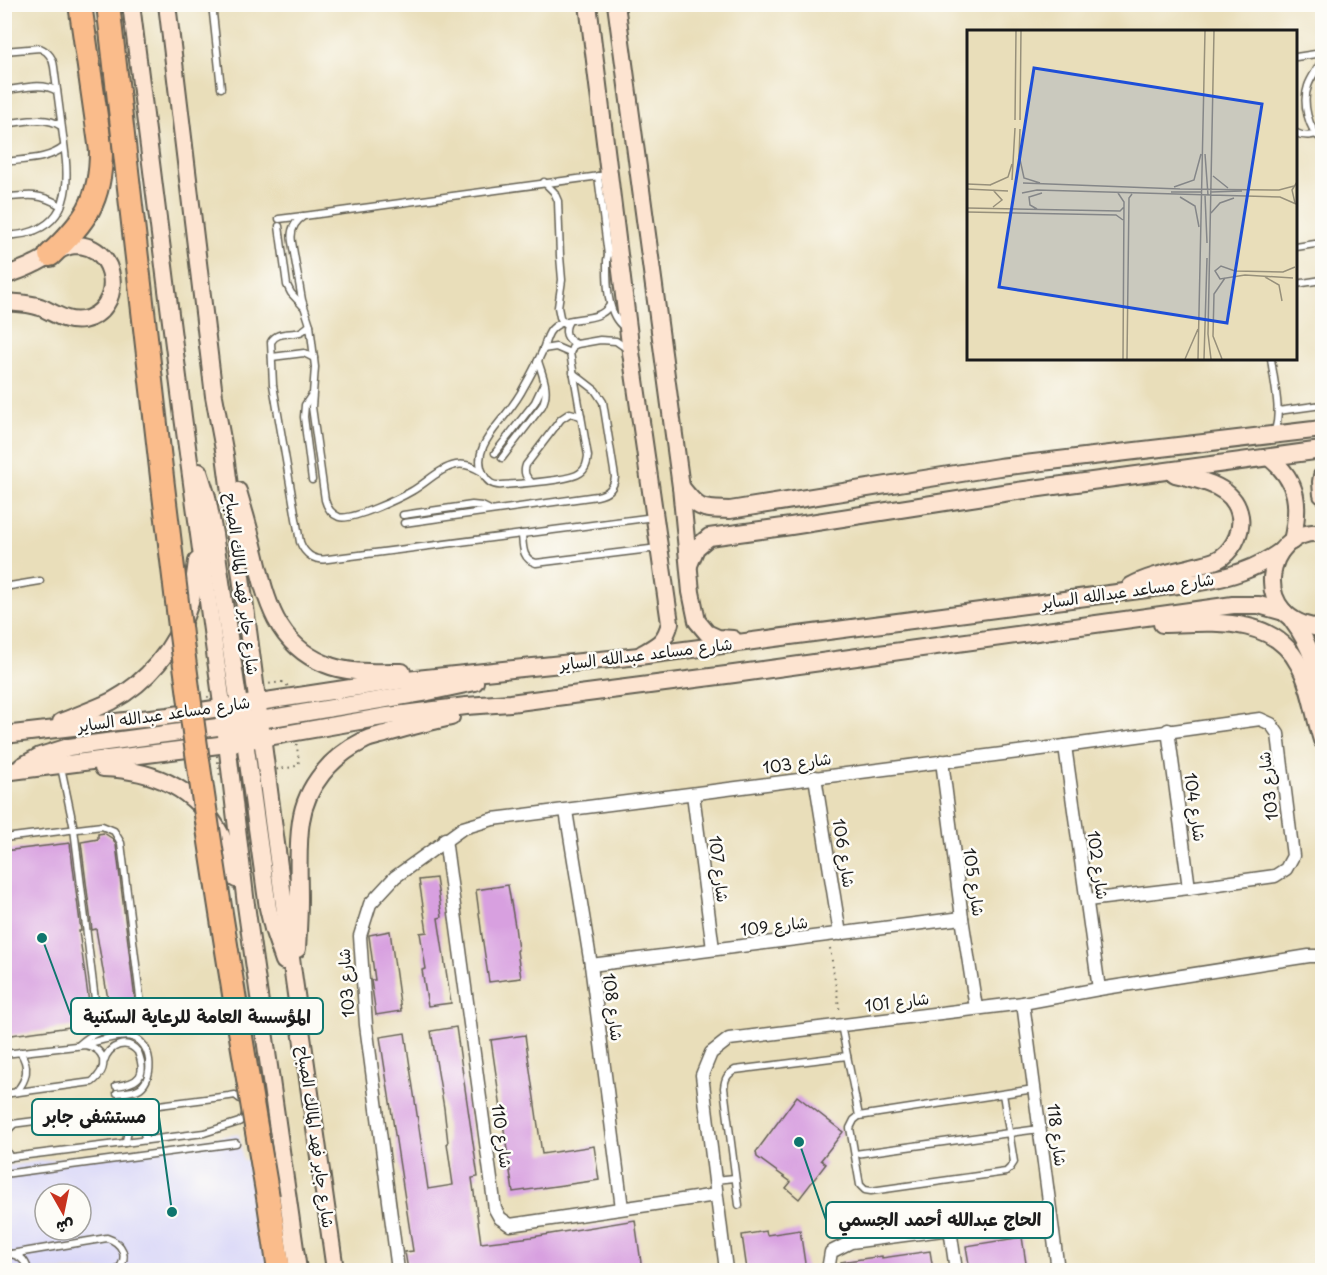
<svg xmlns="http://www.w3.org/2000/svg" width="1327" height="1275" viewBox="0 0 1327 1275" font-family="'Playpen Sans','Playpen Sans Arabic',sans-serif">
<rect width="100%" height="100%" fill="#fdfcf7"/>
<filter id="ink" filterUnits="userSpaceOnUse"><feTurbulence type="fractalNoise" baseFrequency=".0167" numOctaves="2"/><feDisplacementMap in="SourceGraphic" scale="12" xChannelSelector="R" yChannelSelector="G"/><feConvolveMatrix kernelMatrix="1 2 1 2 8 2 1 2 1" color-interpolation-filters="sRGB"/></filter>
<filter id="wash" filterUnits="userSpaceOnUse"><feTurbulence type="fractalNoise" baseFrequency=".008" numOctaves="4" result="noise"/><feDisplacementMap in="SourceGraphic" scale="24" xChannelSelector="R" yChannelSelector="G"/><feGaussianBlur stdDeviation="1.35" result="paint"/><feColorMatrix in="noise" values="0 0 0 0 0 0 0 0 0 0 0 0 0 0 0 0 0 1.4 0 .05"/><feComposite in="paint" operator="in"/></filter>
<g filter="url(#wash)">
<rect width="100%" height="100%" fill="#e9deba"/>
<!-- built -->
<path fill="#d9d7f8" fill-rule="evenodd" d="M 239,1134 L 243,1161 L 255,1159 L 273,1270 L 5,1270 L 4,1166 ZM 45,1194 L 81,1194 L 81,1230 L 45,1230 Z"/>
<g id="blocks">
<!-- building -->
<g fill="#d8a0e0">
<polygon points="104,833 113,839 116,845 136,1008 136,1009 121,1011 123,1021 112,1023 96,929 92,930 81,842 98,839 98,834"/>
<polygon points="70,843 81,931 79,931 92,1024 4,1036 4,851"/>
<polygon points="436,878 442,917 438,918 451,1003 428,1006 422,970 426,969 420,933 427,932 419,880"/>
<polygon points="508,885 515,926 518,950 517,951 521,978 489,982 482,936 476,890"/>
<polygon points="390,931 401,1011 376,1015 371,980 375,980 369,936 369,935"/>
<polygon points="456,1027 478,1177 472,1178 481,1243 532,1237 635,1220 642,1270 408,1270 405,1252 413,1251 380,1037 405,1033 428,1189 453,1185 447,1143 448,1143 444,1108 431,1031"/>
<polygon points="525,1035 542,1154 594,1146 599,1180 513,1192 491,1040"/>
<polygon points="797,1096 843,1132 821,1160 826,1164 799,1199 786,1188 791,1182 757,1157 756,1152"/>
<polygon points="800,1230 806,1270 747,1270 742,1235 766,1231 767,1235"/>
<polygon points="1022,1237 1027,1270 970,1270 966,1246"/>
<polygon points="930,1251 933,1270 842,1270 841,1262 882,1256 882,1258"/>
</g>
</g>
</g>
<g filter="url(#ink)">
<use href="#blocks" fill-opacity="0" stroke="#646053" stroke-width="1.5"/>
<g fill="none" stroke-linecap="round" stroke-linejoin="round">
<!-- lane casing -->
<g stroke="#646053" stroke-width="9">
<g id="lane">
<polyline points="212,4 221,88"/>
<path d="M 4,51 L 40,48 C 49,52 53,58 54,67 C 57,90 60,113 63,136 C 68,173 75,221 27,233 C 20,235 12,235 4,236"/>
<polyline points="1296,57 1322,53"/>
<path d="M 1322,63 L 1320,64 C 1316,71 1310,79 1308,86 C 1302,103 1308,129 1322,140"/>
<path d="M 4,89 L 8,90 C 23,88 43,82 57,91"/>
<path d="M 4,124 C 23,122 45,115 61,126"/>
<path d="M 1296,133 C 1304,137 1314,136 1322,132"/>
<path d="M 4,162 C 25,159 48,160 64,147"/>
<polyline points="598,176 608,255"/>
<polyline points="544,182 554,192 558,201 560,256 562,280 558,307 560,317 563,322"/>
<path d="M 4,198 C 28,195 41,193 61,206"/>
<polyline points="279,219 303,216"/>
<polyline points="279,226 287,285 291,293 303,306"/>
<path d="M 613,245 L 608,255 L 607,260 C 607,280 606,315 624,327"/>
<polyline points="1296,247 1315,244 1322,247"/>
<polyline points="1296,284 1322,280"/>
<path d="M 610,305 C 598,325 568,313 552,329 C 547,334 545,343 543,350 C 537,363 531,375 524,387 C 519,397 513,405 506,414 C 493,431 471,452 484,475 C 488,483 493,486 502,485 C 517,484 570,481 580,473 C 586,469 587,463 588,456 L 570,353 L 573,346 L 577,344 L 600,340 L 616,341 L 626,348"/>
<path d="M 569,321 C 563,331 566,340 577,344"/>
<path d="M 310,325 C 306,328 305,330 300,332 C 290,335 277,331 271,342 L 273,385 L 300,542 C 305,555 315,561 328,559 L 654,517"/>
<polyline points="543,349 556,347 570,353"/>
<polyline points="272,357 304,353 314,358"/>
<path d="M 1271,358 C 1273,378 1283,415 1274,432"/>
<polyline points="311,396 305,405 304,417 312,480"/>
<polyline points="1278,411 1322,405"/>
<polyline points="495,453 535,402 544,383"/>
<path d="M 502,458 L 542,406 C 550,391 543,377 538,361"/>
<path d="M 482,472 C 474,467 466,463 456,465 C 440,468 426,483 412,491 C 400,498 352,521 339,517 C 331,514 327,507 325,500 L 312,407 L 315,367 L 310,325 L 302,300 L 292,242 C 290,231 294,222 304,216 L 607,175"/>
<path d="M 531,482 C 526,477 523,473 526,465 L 561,419 L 570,413 L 581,416"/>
<polyline points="403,515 472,505 482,506 490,510"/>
<path d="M 404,523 L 597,496 C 608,494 614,488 615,477 L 603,402 L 595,390 L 573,373"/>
<path d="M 522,534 C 523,547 522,559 536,563 L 658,548"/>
<polyline points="4,587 40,581"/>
<polyline points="61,767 74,829 97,1016"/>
<path d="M 4,838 L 102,826 L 114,831 L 121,843 L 141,1005 C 142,1014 139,1020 131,1024 C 110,1029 96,1029 79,1045"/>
<polyline points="841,1025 859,1116"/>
<path d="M 86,1044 C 98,1041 121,1034 132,1037 C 152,1042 155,1077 140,1088 C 134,1092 125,1092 117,1093"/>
<path d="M 4,1054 L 85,1045 C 107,1049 109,1069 92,1082 L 4,1094"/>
<path d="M 104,1061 C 109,1045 127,1038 138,1052 C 147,1075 140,1083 116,1086"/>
<path d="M 16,1092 C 27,1080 30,1066 20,1052"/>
<polyline points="1003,1094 1014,1162 1010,1168 1006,1172 871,1191 865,1190 860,1185 850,1128 854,1120 859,1116 1034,1089"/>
<polyline points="144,1107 141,1124 146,1140"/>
<path d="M 118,1110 C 128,1120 130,1130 125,1143"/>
<polyline points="4,1125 229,1096 235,1095 244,1102"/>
<polyline points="4,1139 9,1129 13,1125"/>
<polyline points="4,1146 10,1158"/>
<polyline points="855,1154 1039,1129"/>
<polyline points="4,1158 204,1133 239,1122 244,1118 246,1111"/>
<polyline points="4,1174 236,1143"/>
<polyline points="715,1180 735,1178"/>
<path d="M 739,1205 L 724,1088 C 725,1078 727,1075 735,1070 L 847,1056"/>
<path d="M 4,1254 C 17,1253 25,1258 28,1270"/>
<path d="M 11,1254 L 107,1238 C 123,1243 129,1257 118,1270"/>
</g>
</g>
<!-- street casing -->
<g stroke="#646053" stroke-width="15">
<g id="street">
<polyline points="1168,730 1189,888"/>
<polyline points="1065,746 1099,989"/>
<polyline points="942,761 962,918 976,1008"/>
<polyline points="815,777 840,934"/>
<polyline points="693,794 713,949"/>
<polyline points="566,811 591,965 622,1208"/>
<polyline points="445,839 495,1209 500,1218 510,1225 716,1195"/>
<polyline points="591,965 962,918"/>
<polyline points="1023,1003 1058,1270"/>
<polyline points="950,1229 956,1270"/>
<polyline points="398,1270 366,1025 360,936 370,904 395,877 463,828 493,819 1065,746 1260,719 1271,724 1278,734 1293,856 1286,869 1275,876 1189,888 1087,900"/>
<polyline points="726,1270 702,1075 711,1053 729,1039 1023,1003 1099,989 1309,956 1322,956"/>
<polyline points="828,1270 831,1252 851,1242 950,1229 1050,1212"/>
</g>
</g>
<!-- secondary casing -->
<g stroke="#646053" stroke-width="20">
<g id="secondary">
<polyline points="131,4 183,417 225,726 246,905 298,1270"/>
<polyline points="167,4 214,396 225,455 293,973 335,1270"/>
<path d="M 588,4 L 631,352 L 670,623 C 665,642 659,644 642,654"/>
<polyline points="616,4 681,487 691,592 697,621 707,633 718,638 733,639"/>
<path d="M 4,276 C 15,272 25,269 34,264 C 48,258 60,246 75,245 C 120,245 125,311 83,320 C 66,323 55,313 40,307 C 29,303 17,303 4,302"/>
<path d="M 1270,458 C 1299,482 1300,506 1292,541"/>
<polyline points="199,472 207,497 214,534 239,705 246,720 262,738"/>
<polyline points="1322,476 1321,482 1322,495"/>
<path d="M 681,487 C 700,511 701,509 730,510 L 999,467 L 1322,429"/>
<path d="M 238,491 C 244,511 250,532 255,553 C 266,600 276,644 325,664 C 348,674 377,672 402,672"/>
<path d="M 1322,533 C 1263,527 1248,623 1322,628"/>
<polyline points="689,565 696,548 709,537 791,526 1003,493 1322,450"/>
<path d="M 1131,586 C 1149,576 1171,572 1192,567 C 1202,564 1214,563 1222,557 C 1235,547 1244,528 1239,512 C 1232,485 1199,480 1175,474"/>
<path d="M 1292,620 C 1314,649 1317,671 1322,706"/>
<path d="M 1162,624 C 1210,623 1273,614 1299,665 C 1311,686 1314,716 1322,740"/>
<path d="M 61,722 C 78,715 96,709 112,701 C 147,682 175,649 187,611 C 193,595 195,578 197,561"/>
<polyline points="250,724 260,720 428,692 475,682"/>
<polyline points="240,731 245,741 268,908 273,929 284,961"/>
<path d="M 4,735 L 168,716 L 397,681 L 639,656 L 1200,582 C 1230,577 1256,569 1281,551"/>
<polyline points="22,766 40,756 69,747 225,726 234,722"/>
<path d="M 103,768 C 154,770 196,788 221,835 C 227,849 230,865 236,879"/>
<polyline points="4,772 227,744 388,716 466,706 510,703 734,674 1233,605 1259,605 1284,612"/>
<path d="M 297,949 C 298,932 299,915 299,899 C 299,873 297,846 301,821 C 306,786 332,756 363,741 C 370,737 378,736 385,734 C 407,727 429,722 451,717"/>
</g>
</g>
<!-- highway casing -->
<g stroke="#646053" stroke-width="26">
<g id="highway">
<path d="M 50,255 C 85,222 101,201 101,151 L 80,4"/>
<polyline points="268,1197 279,1270"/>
</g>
</g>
<!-- path -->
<g stroke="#646053" stroke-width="2" stroke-dasharray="1.5 4.5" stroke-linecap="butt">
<polygon points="282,682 286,683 288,687 299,761 298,765 293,767 224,777 220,776 208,697 209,693 210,692"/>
<polyline points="830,948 840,1013"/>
</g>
<!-- lane -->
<use href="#lane" stroke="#fff" stroke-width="6"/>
<!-- street -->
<use href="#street" stroke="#fff" stroke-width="12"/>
<!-- secondary -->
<use href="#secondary" stroke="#fde4d1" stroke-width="16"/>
<!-- highway -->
<use href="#highway" stroke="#fabc8b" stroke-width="22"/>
<!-- highway-bridge casing -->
<g stroke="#646053" stroke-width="26" stroke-linecap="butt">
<path id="highway-bridge" d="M 108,4 C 132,215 155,425 181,635 C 205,823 236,1010 268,1197"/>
</g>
<!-- highway-bridge -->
<use href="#highway-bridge" stroke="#fabc8b" stroke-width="22"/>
</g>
</g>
<g text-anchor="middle" stroke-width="5" stroke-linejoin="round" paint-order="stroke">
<!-- street labels -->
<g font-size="16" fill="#1c1c1c" stroke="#fdfcf7">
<text transform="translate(242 584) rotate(83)" y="6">شارع جابر فهد المالك الصباح</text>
<text transform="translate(1128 591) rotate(-8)" y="6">شارع مساعد عبدالله الساير</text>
<text transform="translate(646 654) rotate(-7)" y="6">شارع مساعد عبدالله الساير</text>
<text transform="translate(164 714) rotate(-8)" y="6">شارع مساعد عبدالله الساير</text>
<text transform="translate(797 763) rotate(-8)" y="6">شارع 103</text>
<text transform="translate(1268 786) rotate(-97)" y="6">شارع 103</text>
<text transform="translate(1195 807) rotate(82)" y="6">شارع 104</text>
<text transform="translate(844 853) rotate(81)" y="6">شارع 106</text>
<text transform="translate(1098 865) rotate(82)" y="6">شارع 102</text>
<text transform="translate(719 869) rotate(83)" y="6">شارع 107</text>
<text transform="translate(974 882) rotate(82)" y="6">شارع 105</text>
<text transform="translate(774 926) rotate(-7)" y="6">شارع 109</text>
<text transform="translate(346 983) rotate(-94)" y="6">شارع 103</text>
<text transform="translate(897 1002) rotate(-7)" y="6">شارع 101</text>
<text transform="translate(613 1007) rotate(83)" y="6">شارع 108</text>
<text transform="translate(1057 1135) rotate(83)" y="6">شارع 118</text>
<text transform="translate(502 1136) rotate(82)" y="6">شارع 110</text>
<text transform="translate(316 1137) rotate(82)" y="6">شارع جابر فهد المالك الصباح</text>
</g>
</g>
<!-- overview -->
<g transform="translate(967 30)">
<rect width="330" height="330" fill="#e9deba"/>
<path fill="none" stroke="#97907b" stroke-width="1.5" d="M 48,90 L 49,1M 53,90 L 54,1M 238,124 L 241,165M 52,125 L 57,148 L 73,153M 52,127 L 53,99M 246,146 L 261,158M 45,150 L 48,98M 56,153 L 213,159 L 312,160 L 327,156M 0,154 L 24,155M 23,155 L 41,147 L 45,134M 207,157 L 227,150 L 234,124M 0,159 L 41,161M 204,162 L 235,162M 244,162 L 275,161M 55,163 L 70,160 L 313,167 L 329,174M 151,163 L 157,172 L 156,329M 238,165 L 240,213M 213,167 L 228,176 L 232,197M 328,173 L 325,160 L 330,152M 26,177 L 35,170 L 26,160M 0,178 L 153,181 L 157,177M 70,179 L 63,175 L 62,167 L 75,163M 0,182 L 149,185 L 156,190M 244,183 L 253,173 L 267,168M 298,247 L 312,255 L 315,271M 326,248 L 278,245 L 253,249 L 248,241 L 254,236 L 268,241 L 316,242 L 328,237M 160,329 L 162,168 L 165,164M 218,329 L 231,299M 231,329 L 238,1M 237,329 L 240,228M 244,329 L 241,304 L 247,1M 255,329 L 246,306 L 247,264 L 258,248"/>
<path fill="#1d4ed8" fill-opacity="0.15" stroke="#1d4ed8" stroke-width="3" d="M 67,38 L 295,74 L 260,293 L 32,257 Z"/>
<rect width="330" height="330" fill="none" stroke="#1c1c1c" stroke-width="3"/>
</g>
<!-- callouts -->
<path fill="none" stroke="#0f766e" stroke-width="2" d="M42 938L71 1016M172 1212L159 1117M799 1142L826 1220"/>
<g fill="#0f766e" stroke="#fdfcf7" stroke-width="2">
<circle cx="42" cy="938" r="6"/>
<circle cx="172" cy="1212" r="6"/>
<circle cx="799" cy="1142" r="6"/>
</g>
<g fill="#fdfcf7" stroke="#0f766e" stroke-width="2">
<rect x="71" y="998" width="252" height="36" rx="6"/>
<rect x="32" y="1099" width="127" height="36" rx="6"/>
<rect x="826" y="1202" width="227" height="36" rx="6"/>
</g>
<g font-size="18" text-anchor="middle" font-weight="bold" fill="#1c1c1c">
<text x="197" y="1023">المؤسسة العامة للرعاية السكنية</text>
<text x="95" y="1123">مستشفى جابر</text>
<text x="940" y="1226">الحاج عبدالله أحمد الجسمي</text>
</g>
<!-- margin -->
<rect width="1327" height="1275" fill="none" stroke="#fdfcf7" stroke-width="24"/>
<!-- north arrow -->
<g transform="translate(63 1212) rotate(171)"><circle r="28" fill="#fdfcf7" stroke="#a3a29f" stroke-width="1.5"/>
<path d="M0-4.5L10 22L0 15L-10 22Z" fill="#c8321e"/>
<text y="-9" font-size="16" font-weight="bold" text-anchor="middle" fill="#1c1c1c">ش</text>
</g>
</svg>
